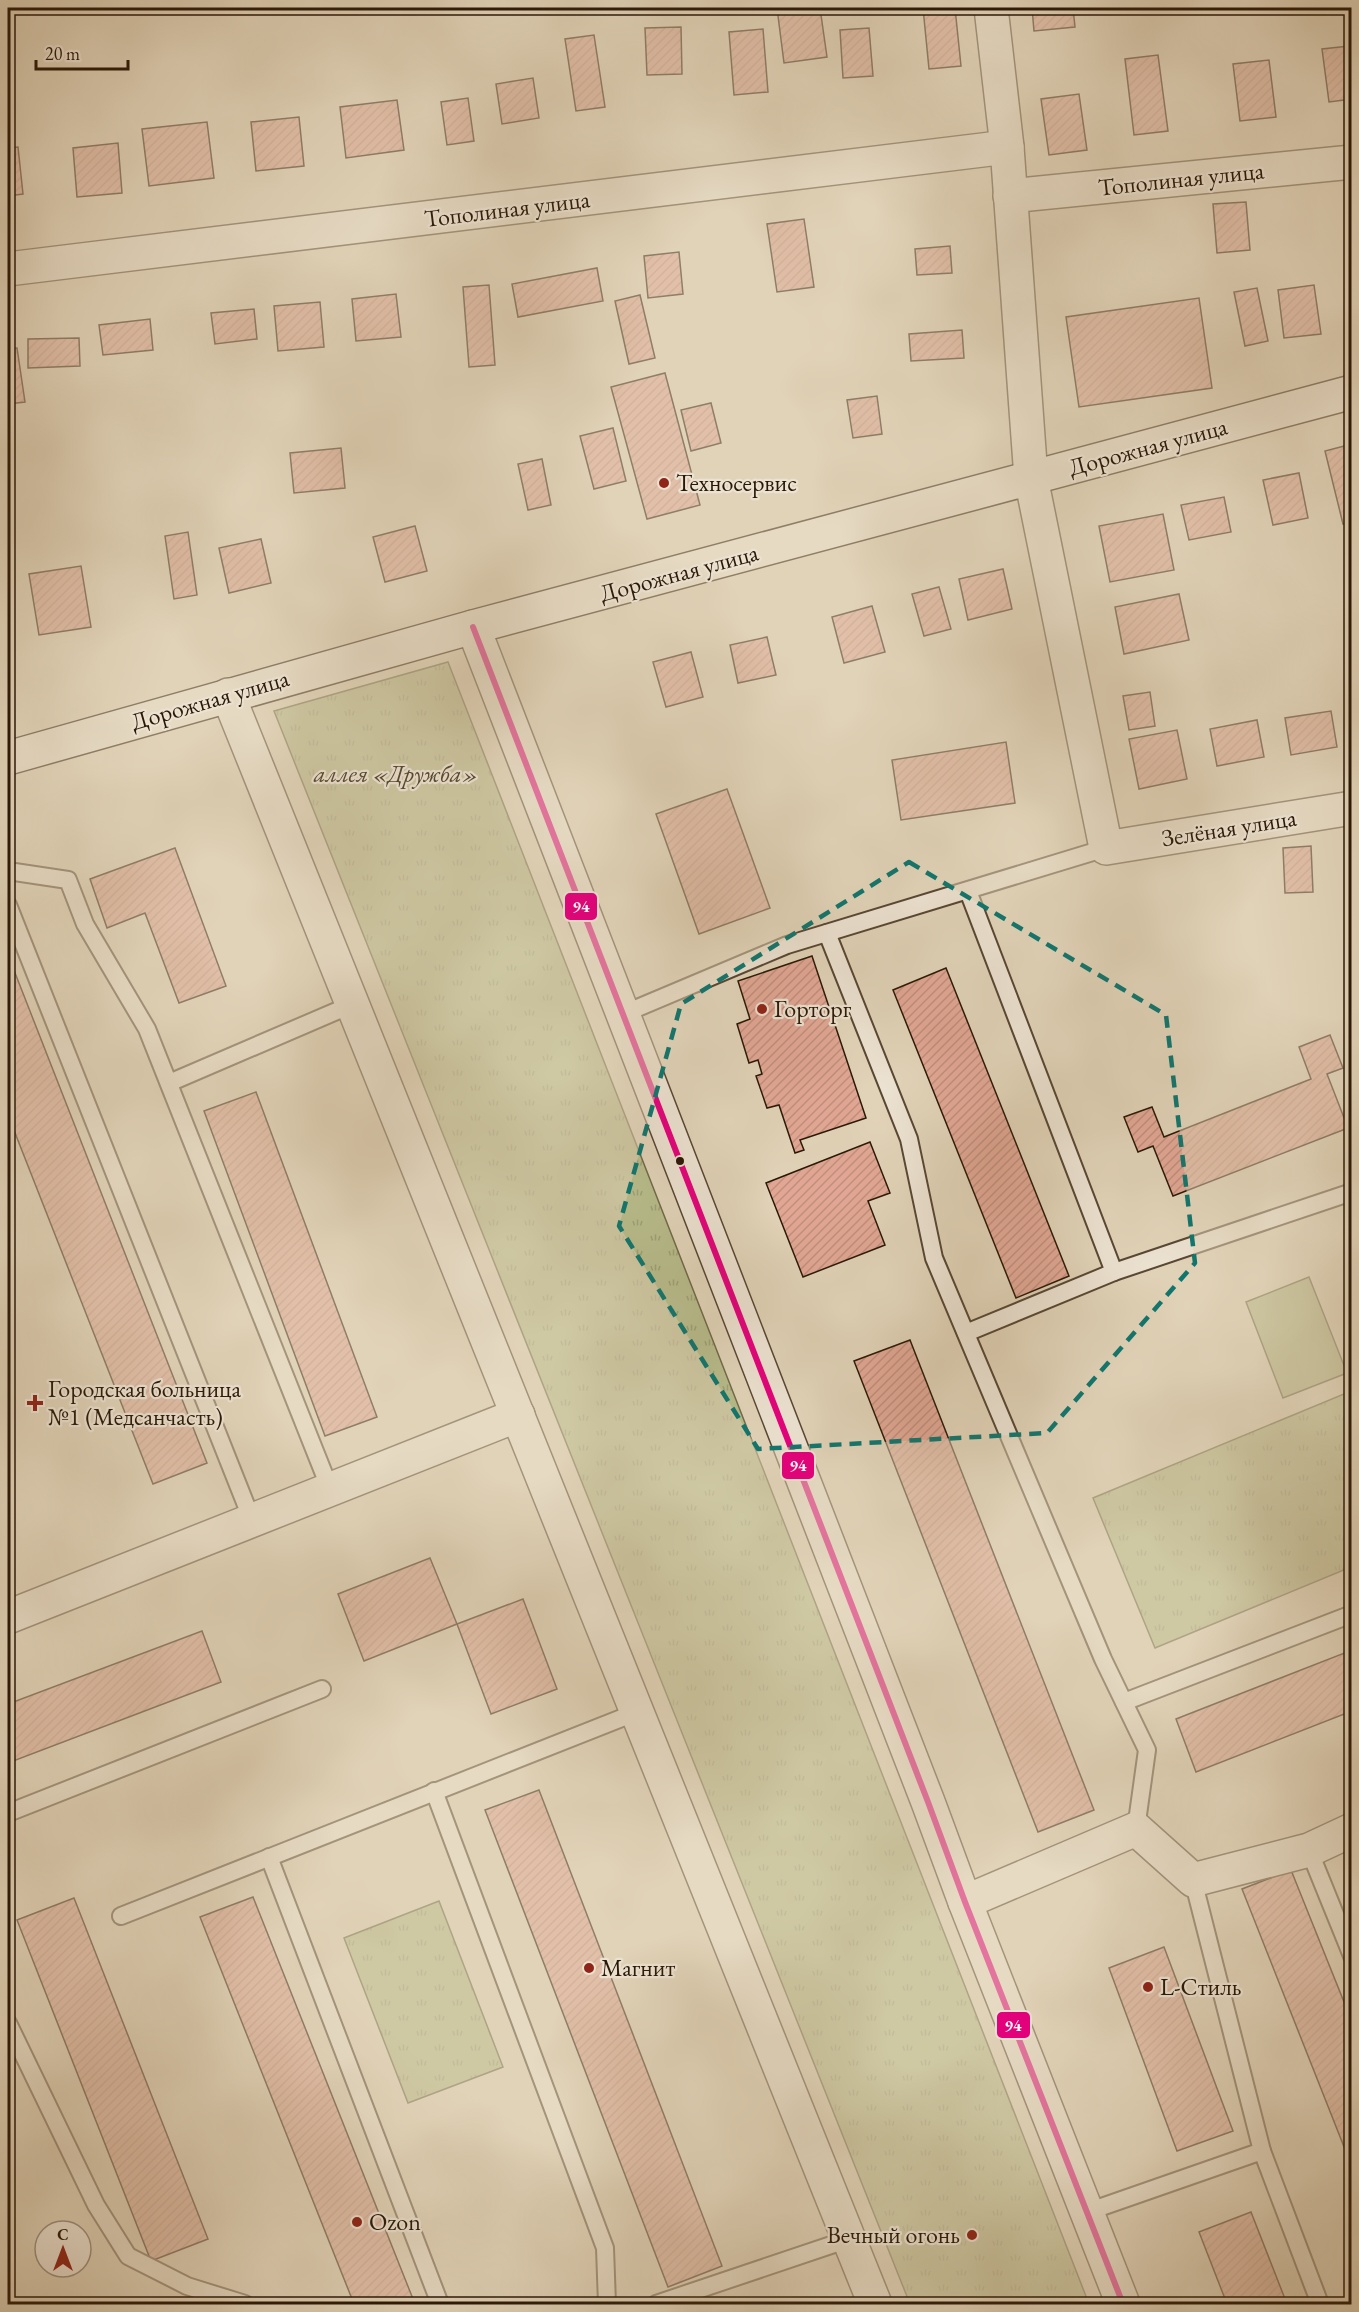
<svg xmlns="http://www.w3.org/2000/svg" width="1359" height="2312" viewBox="0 0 1359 2312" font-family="'EB Garamond',serif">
<defs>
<pattern id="grass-tufts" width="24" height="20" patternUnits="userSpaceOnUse" patternTransform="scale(1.5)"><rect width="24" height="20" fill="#b7bb8b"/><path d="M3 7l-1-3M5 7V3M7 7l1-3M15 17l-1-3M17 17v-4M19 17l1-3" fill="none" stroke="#9ea076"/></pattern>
<pattern id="building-hatch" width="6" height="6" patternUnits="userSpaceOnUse" patternTransform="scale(1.5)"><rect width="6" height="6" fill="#e1a794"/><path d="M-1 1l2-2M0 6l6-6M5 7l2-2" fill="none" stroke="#c18f7e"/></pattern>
</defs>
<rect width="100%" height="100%" fill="#e1d3b8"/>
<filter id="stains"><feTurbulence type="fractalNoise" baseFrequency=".00333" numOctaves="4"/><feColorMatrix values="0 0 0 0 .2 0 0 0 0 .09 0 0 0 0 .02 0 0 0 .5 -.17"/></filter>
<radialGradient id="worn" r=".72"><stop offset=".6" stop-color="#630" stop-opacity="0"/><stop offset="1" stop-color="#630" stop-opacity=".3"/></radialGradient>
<!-- grass -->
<g fill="url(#grass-tufts)" stroke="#706a49" stroke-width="1.5">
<polygon points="448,662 1089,2304 910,2304 274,711"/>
<polygon points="1351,1391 1351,1567 1155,1648 1093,1498"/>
<polygon points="439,1901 503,2067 408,2103 344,1938"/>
</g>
<!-- pitch -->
<polygon fill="#b7bb8b" stroke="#706a49" stroke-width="1.5" points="1309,1277 1347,1373 1283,1398 1246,1302"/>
<!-- building -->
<g fill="url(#building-hatch)" stroke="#2a1807" stroke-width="1.5">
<polygon points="777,8 820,8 827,57 784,63"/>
<polygon points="923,8 955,8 961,66 929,69"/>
<polygon points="1032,8 1073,8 1075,27 1034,31"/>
<polygon points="681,27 682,74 647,75 645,28"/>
<polygon points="869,28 873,76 843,78 840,30"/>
<polygon points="763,29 768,92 734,95 729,32"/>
<polygon points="594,35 605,107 576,111 565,39"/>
<polygon points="1349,46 1352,66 1352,99 1329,102 1322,49"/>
<polygon points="1158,55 1168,131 1134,135 1125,59"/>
<polygon points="1269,60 1276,117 1240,121 1233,64"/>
<polygon points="533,78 539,118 502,124 496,84"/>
<polygon points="1079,94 1087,150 1049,155 1041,99"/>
<polygon points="468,98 474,141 447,145 441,102"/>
<polygon points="397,100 404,150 346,158 340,107"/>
<polygon points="299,117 304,166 256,171 251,122"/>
<polygon points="207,122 214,178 149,186 142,129"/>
<polygon points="118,143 122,193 77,197 73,148"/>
<polygon points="18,147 23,194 8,196 8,148"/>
<polygon points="1246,202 1250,250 1217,253 1213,204"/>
<polygon points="804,219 814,287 777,292 767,224"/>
<polygon points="950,246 952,273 917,275 915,249"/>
<polygon points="679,252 683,294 648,298 644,256"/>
<polygon points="597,268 603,301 518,317 512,284"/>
<polygon points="489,285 495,365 469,367 463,287"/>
<polygon points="1314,285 1321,334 1284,338 1278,290"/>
<polygon points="1257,288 1268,341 1245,346 1234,292"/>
<polygon points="396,294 401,337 356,341 352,299"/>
<polygon points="640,295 655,358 629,364 615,301"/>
<polygon points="1199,298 1212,388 1079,407 1066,317"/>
<polygon points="320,302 324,347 278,351 274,306"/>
<polygon points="254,309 257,339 215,344 211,313"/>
<polygon points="150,319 153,350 103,355 99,325"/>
<polygon points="962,330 964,358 911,361 909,334"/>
<polygon points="79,338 80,366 28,368 28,339"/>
<polygon points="17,348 25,402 8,404 8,349"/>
<polygon points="665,373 700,505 647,519 611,387"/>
<polygon points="877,396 882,434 853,438 847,400"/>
<polygon points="711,403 721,443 691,451 681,410"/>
<polygon points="613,428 626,481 594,489 580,436"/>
<polygon points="1352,444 1352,522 1343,524 1325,451"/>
<polygon points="341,448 345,488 294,493 290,453"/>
<polygon points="542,459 551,505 528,510 518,464"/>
<polygon points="1299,473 1308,518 1273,525 1263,480"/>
<polygon points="1224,497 1231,532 1189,540 1181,505"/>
<polygon points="1163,514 1174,570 1110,582 1099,526"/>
<polygon points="415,526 427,571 385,582 373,537"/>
<polygon points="188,532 197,595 174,599 165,536"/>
<polygon points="261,539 271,583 229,593 219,548"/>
<polygon points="81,566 91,627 39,635 29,574"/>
<polygon points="1003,569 1012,609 968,620 959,579"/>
<polygon points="939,587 951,629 924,636 912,594"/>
<polygon points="1179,594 1189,640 1124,654 1115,607"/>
<polygon points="872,606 885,652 844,663 832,617"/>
<polygon points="767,637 776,675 738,683 730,645"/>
<polygon points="691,652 703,697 666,707 653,662"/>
<polygon points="1150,692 1155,726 1129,730 1123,696"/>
<polygon points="1331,711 1337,747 1291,755 1285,718"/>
<polygon points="1257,720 1264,757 1217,766 1210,729"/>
<polygon points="1177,730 1187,779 1139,789 1129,739"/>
<polygon points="1006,742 1015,803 901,820 892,760"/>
<polygon points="727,789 770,908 699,934 656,814"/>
<polygon points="1311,846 1313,892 1285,893 1283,848"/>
<polygon points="175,848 226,986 179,1003 145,913 107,928 90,879"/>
<polygon points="8,955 207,1463 153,1484 8,1115"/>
<polygon points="812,956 866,1118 800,1140 804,1150 795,1153 779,1105 767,1108 756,1076 762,1074 758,1060 749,1063 737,1024 750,1019 738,981"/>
<polygon points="946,968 1069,1276 1016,1298 893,990"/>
<polygon points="1330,1035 1343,1068 1327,1074 1348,1128 1173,1196 1153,1146 1138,1152 1124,1117 1152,1107 1164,1137 1311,1079 1299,1047"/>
<polygon points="256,1092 377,1417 325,1436 204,1111"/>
<polygon points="870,1142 890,1193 868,1201 885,1245 803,1277 766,1183"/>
<polygon points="910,1340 1094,1810 1038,1832 854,1361"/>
<polygon points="430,1558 457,1624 364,1661 338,1594"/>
<polygon points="523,1599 557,1689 491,1714 457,1624"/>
<polygon points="202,1631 221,1682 8,1763 8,1704"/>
<polygon points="1352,1650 1352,1711 1196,1772 1176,1719"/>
<polygon points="539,1790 722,2266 668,2287 485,1810"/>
<polygon points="1291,1870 1352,2022 1352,2167 1242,1889"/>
<polygon points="253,1897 415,2304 354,2304 200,1917"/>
<polygon points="74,1898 208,2239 151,2261 17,1920"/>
<polygon points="1164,1947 1233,2131 1177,2151 1109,1968"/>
<polygon points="1251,2212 1287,2304 1227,2304 1199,2232"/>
</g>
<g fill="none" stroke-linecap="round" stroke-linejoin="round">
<!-- service casing -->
<g stroke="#584733" stroke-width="20">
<g id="service">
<polyline points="8,871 68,880 85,924 147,1029 330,1489"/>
<polyline points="968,891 1114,1272 1352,1192"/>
<polyline points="8,905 252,1520"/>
<polyline points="827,933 909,1139 934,1258 1103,1659 1147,1750 1136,1829"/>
<polyline points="623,1014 787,945 1106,848"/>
<polyline points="169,1083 353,1004"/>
<polyline points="966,1333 1114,1272"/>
<polyline points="1124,1702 1352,1614"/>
<polyline points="434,1791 605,2248 607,2304"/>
<polyline points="8,1813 322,1689"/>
<polyline points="1309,1850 1352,1956"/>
<polyline points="269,1857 440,2304"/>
<polyline points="121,1916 637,1712"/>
<polyline points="8,2023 96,2205 128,2256 187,2286 245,2304"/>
<polyline points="1262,2151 1320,2304"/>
<polyline points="1087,2212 1262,2151 1193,1880"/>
<polyline points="656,2304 849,2239"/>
</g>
</g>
<!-- minor casing -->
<g stroke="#584733" stroke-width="36">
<g id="minor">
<polyline points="991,8 1007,147 1031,478 1106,848 1352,808"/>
<polyline points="1010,196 1352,162"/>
<polyline points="8,269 1007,147"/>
<polyline points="8,1617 518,1415"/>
<polyline points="965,1902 1136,1829 1193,1880 1309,1850 1352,1830"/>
</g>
</g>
<!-- tertiary casing -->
<g stroke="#584733" stroke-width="36">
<g id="tertiary">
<polyline points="473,627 928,1802 965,1902 1123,2304"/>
<polyline points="228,695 875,2304"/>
</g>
</g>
<!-- secondary casing -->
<g stroke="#2a1807" stroke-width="36">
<polyline id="secondary" points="8,758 473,627 1352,392"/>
</g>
<!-- service -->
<use href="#service" stroke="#ece2d1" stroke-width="16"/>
<!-- minor -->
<use href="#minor" stroke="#ece2d1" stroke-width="33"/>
<!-- tertiary -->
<use href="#tertiary" stroke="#ece2d1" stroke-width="33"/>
<!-- secondary -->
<use href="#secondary" stroke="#ece2d1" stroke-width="33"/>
<!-- bus-1 casing -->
<g stroke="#ece2d1" stroke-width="10">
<polyline id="bus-1" points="473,627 928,1802 965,1902 1123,2304"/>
</g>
<!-- bus-1 -->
<use href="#bus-1" stroke="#e5007d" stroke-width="6"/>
</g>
<!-- marked area -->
<path d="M0 0H1359V2312H0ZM 909,862 L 1166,1015 L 1195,1263 L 1047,1433 L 758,1449 L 619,1226 L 681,1004 Z" fill="#e1d3b8" fill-opacity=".55" fill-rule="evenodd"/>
<path fill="none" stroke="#0f766e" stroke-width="4.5" stroke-dasharray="12 8" stroke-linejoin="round" d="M 909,862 L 1166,1015 L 1195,1263 L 1047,1433 L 758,1449 L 619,1226 L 681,1004 Z"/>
<!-- markers -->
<g fill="#8f2418" stroke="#ece2d1" stroke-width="2">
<circle cx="664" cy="483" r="6"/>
<circle cx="762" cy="1009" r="6"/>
<path d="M32 1394h6v6h6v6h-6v6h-6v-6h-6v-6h6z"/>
<circle cx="589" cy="1968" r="6"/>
<circle cx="1148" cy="1987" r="6"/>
<circle cx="357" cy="2222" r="6"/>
<circle cx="972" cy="2235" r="6"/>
</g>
<circle fill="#2a1807" stroke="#ece2d1" stroke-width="2" cx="680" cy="1161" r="5"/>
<g text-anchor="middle" stroke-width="4.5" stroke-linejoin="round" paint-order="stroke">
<!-- street labels -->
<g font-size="24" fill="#2a1807" stroke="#ece2d1">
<text transform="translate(1181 179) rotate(-6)" y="8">Тополиная улица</text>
<text transform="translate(507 209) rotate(-7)" y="8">Тополиная улица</text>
<text transform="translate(1148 447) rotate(-15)" y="8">Дорожная улица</text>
<text transform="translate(679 573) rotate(-15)" y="8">Дорожная улица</text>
<text transform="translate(210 700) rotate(-16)" y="8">Дорожная улица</text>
<text transform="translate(1229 828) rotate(-9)" y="8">Зелёная улица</text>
</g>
<!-- poi labels -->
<g font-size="24" fill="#2a1807" stroke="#ece2d1" text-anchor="start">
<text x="676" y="491">Техносервис</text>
<text x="774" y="1017">Горторг</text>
<text x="48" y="1397">Городская больница<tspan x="48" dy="28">№1 (Медсанчасть)</tspan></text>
<text x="601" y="1976">Магнит</text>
<text x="1160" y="1995">L-Стиль</text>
<text x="369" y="2230">Ozon</text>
<text x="960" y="2243" text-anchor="end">Вечный огонь</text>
</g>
<!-- park labels -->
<g font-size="24" font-style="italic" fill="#54492f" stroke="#ece2d1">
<text x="396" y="782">аллея «Дружба»</text>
</g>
</g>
<g stroke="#ece2d1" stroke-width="2">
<rect x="564" y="892" width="34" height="29" rx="6" fill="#e5007d"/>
<rect x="781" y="1451" width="34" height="29" rx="6" fill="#e5007d"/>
<rect x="996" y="2011" width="35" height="28" rx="6" fill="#e5007d"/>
</g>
<g font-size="16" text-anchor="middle" font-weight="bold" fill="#fff">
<text x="581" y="912">94</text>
<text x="798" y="1471">94</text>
<text x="1013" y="2031">94</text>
</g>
<!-- margin -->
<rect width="1359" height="2312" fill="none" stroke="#e1d3b8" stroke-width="30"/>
<rect x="9" y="9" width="1341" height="2294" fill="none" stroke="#2a1807" stroke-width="3"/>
<rect x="15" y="15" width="1329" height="2282" fill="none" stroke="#2a1807" stroke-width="1.5"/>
<!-- north arrow -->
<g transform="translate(63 2249)"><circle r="28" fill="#ece2d1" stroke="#9e9180" stroke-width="1.5"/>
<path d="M0-4.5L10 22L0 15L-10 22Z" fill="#8f2418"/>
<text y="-9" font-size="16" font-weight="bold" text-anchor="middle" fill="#2a1807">С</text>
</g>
<!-- scale -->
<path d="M36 60v9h92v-9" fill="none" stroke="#2a1807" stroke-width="3"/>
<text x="45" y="60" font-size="18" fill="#2a1807" stroke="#ece2d1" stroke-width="4.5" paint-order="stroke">20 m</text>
<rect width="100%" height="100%" filter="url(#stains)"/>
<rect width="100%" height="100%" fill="url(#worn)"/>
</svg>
